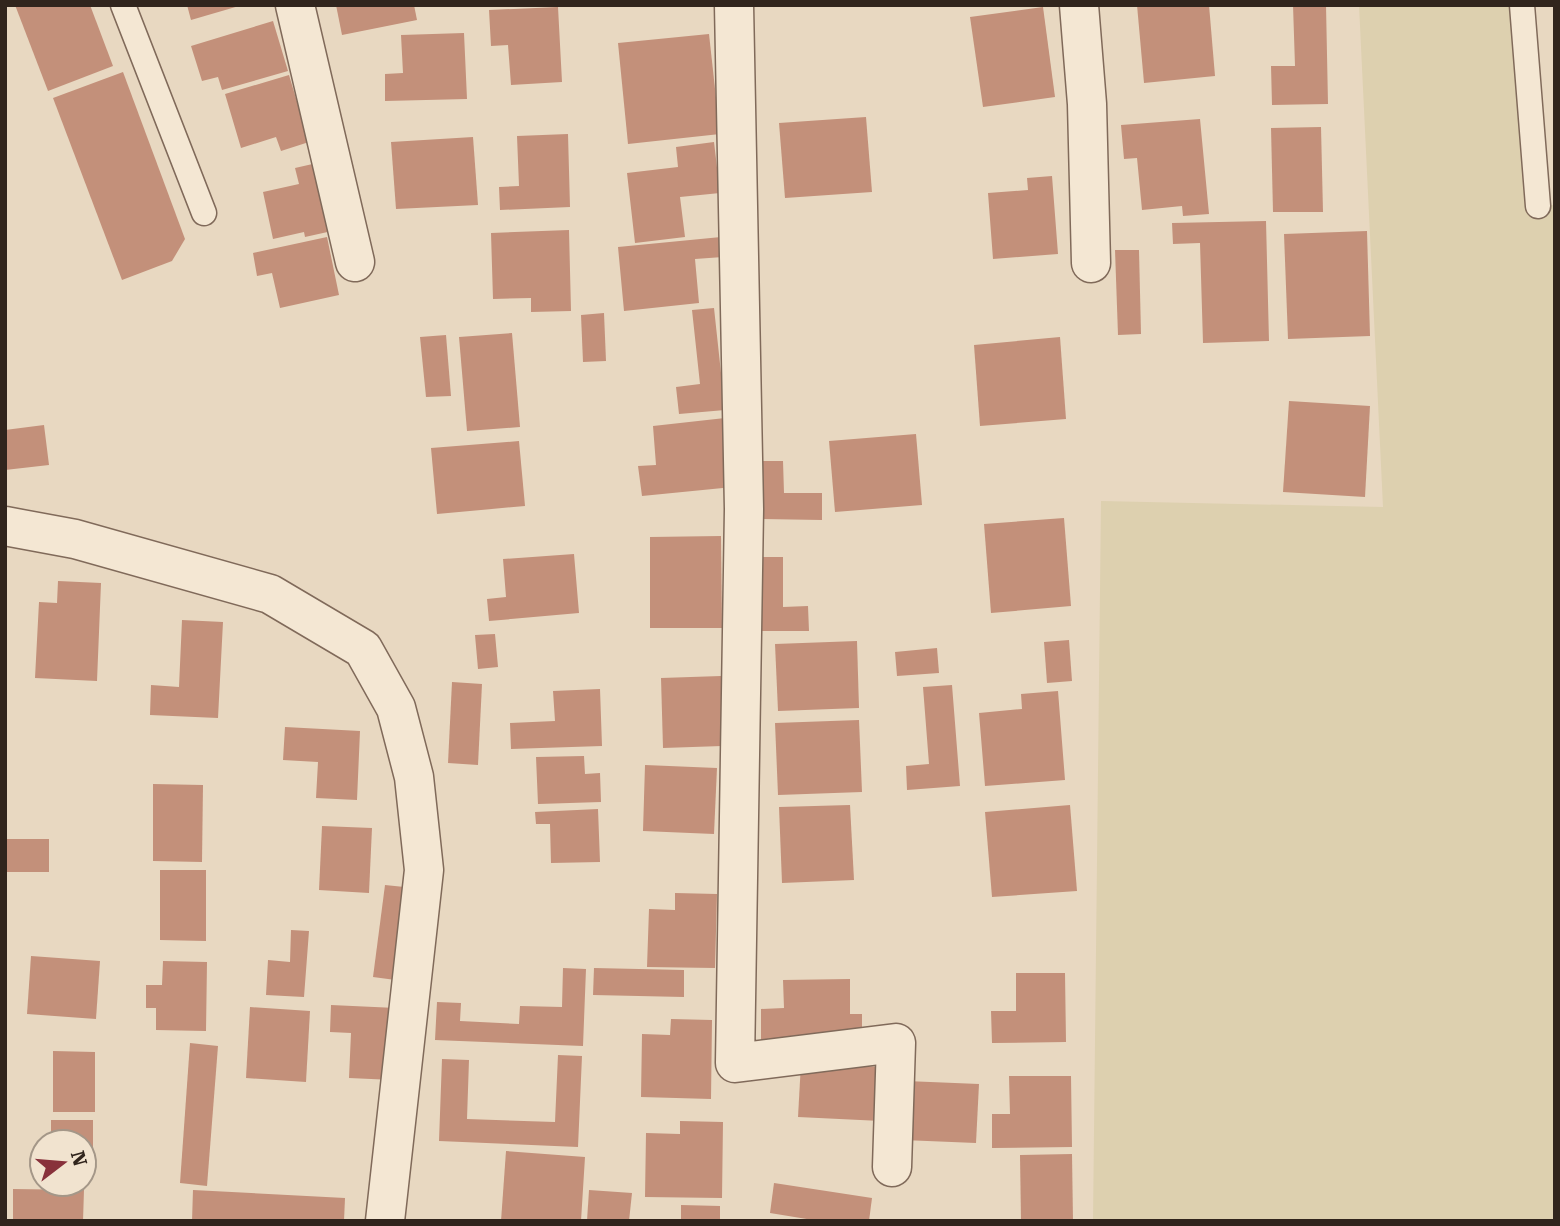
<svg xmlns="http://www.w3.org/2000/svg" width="1560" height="1226" viewBox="0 0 1560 1226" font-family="'Roboto Serif',serif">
<rect width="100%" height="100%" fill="#e8d8c1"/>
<!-- farmland -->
<polygon fill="#ddd0af" points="1359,5 1522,5 1539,206 1555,205 1555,1221 1093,1221 1101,501 1383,507"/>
<!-- building -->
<g fill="#c3907a">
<polygon points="15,5 90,5 113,66 48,91"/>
<polygon points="187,5 239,5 239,6 191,20"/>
<polygon points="336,5 414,5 417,20 342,35"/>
<polygon points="1137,5 1209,5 1215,76 1144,83"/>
<polygon points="1293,5 1326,5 1328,104 1272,105 1271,66 1295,66"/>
<polygon points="558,7 562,82 511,85 508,45 491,46 489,10"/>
<polygon points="1043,7 1055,97 983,107 970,17"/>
<polygon points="273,21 288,71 222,90 218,77 202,81 191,46"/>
<polygon points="464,33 467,99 385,101 385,74 403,73 401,35"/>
<polygon points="709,34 720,134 628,144 618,43"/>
<polygon points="123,72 185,239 172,261 122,280 53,98"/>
<polygon points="289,75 309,142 281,151 276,137 241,148 225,94"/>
<polygon points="866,117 872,192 785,198 779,123"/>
<polygon points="1200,119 1209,214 1183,216 1182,206 1142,210 1137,158 1124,159 1121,125"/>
<polygon points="1321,127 1323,212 1273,212 1271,128"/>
<polygon points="568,134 570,207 500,210 499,187 519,186 517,136"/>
<polygon points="473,137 478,205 396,209 391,142"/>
<polygon points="714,142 720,193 680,197 685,237 635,243 627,173 678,167 676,147"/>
<polygon points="317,163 332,231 305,237 304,232 273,239 263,192 299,184 295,168"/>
<polygon points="1052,176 1058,254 993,259 988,193 1028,190 1027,178"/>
<polygon points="1266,221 1269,341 1203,343 1200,243 1173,244 1172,223"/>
<polygon points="569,230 571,311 531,312 531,298 493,299 491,233"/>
<polygon points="1367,231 1370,336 1288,339 1284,234"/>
<polygon points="327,237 339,295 280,308 272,273 257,276 253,253"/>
<polygon points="721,237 723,257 695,259 699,303 624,311 618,247"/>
<polygon points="1115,250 1139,250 1141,334 1118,335"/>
<polygon points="714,308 725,410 679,414 676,387 700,384 692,310"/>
<polygon points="604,313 606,361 583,362 581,315"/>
<polygon points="512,333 520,427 467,431 459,337"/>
<polygon points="446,335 451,396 426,397 420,337"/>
<polygon points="1060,337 1066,419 980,426 974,345"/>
<polygon points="1289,401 1370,406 1365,497 1283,492"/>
<polygon points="725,418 733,487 642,496 638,466 656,465 653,426"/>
<polygon points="44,425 49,465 5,470 5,430"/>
<polygon points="916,434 922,505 835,512 829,441"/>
<polygon points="519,441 525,506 437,514 431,448"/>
<polygon points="756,461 783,461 784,493 822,493 822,520 757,519"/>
<polygon points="1064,518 1071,606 991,613 984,524"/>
<polygon points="721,536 722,628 650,628 650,537"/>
<polygon points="574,554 579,613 489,621 487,599 506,597 503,559"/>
<polygon points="761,557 783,557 783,607 808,606 809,631 761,631"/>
<polygon points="58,581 101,583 97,681 35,678 39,602 57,603"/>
<polygon points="182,620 223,622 218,718 150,715 151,685 179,687"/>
<polygon points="495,634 498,667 478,669 475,635"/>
<polygon points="1069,640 1072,681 1047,683 1044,642"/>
<polygon points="857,641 859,708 778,711 775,644"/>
<polygon points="937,648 939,673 897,676 895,652"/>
<polygon points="721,676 722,746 663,748 661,678"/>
<polygon points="452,682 482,684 478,765 448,763"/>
<polygon points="952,685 960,786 907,790 906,766 929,764 923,687"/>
<polygon points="600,689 602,746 511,749 510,723 555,721 553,691"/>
<polygon points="1058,691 1065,780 985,786 979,713 1022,709 1021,694"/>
<polygon points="859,720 862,792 778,795 775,723"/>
<polygon points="285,727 360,731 357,800 316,798 318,762 283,760"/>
<polygon points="584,756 585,774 600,773 601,802 538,804 536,757"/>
<polygon points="645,765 717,768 714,834 643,831"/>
<polygon points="153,784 203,785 202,862 153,861"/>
<polygon points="850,805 854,880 782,883 779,807"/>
<polygon points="1070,805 1077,891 992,897 985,812"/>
<polygon points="598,809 600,862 551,863 550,824 536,824 535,812"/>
<polygon points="322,826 372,828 369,893 319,890"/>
<rect x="5" y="839" width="44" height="33"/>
<polygon points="160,870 206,870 206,941 160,940"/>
<polygon points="385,885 414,888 403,981 373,977"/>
<polygon points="675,893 717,894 715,968 647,967 649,909 675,910"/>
<polygon points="291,930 309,931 304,997 266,995 268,960 290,962"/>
<polygon points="31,956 100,961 96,1019 27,1014"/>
<polygon points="163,961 207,962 206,1031 156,1030 156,1008 146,1008 146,985 162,985"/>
<polygon points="563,968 586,969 583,1046 435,1040 437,1002 461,1003 460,1021 519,1024 520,1006 562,1007"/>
<polygon points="594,968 684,970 684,997 593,995"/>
<polygon points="1016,973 1065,973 1066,1042 992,1043 991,1011 1016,1011"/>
<polygon points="850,979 850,1014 862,1014 862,1039 761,1041 761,1009 784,1008 783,980"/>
<polygon points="331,1005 396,1008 393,1080 349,1078 351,1033 330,1032"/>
<polygon points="250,1007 310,1011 306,1082 246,1078"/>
<polygon points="671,1019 712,1020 711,1099 641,1097 642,1034 670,1035"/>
<polygon points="190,1043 218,1046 207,1186 180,1183"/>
<polygon points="53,1051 95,1052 95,1112 53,1112"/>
<polygon points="558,1055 582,1056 578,1147 439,1141 442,1059 469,1060 467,1119 555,1122"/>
<polygon points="801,1063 883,1067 881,1121 798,1117"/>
<polygon points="1009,1076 1071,1076 1072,1147 992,1148 992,1114 1010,1114"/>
<polygon points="906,1081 979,1084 976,1143 903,1140"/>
<polygon points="51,1120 93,1120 93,1175 84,1175 84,1142 51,1142"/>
<polygon points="680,1121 723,1122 722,1198 645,1197 646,1133 680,1134"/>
<polygon points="506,1151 585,1157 581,1221 501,1221"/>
<polygon points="1072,1154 1073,1221 1021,1221 1020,1155"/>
<polygon points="774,1183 872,1198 869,1221 819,1221 770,1213"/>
<polygon points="13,1189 84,1190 83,1221 13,1221"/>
<polygon points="193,1190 345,1198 344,1221 192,1221"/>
<polygon points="589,1190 632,1193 629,1221 587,1221"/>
<polygon points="681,1205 720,1206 720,1221 681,1221"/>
</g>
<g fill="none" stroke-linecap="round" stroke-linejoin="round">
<!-- lane casing -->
<g stroke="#806a5a" stroke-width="27">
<g id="lane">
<polyline points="123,5 204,213"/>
<polyline points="1522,5 1538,206"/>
</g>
</g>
<!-- street casing -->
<g stroke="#806a5a" stroke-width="41">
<g id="street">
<polyline points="295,5 355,262"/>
<polyline points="734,5 744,509 735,1063 896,1043 892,1167"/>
<polyline points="1079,5 1087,104 1091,263"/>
<polyline points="5,526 75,539 270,594 363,649 396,708 414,777 424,870 385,1221"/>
</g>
</g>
<!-- lane -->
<use href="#lane" stroke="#f4e7d3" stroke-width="24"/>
<!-- street -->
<use href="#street" stroke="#f4e7d3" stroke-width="38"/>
</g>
<!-- border -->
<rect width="1560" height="1226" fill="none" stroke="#31251d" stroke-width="14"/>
<!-- north arrow -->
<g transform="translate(63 1163) rotate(74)"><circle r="33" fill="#f1e3cf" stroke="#a49788" stroke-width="2"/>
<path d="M0-5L12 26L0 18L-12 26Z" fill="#88313b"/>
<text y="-10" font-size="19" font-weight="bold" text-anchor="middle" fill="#31251d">N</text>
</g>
</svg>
